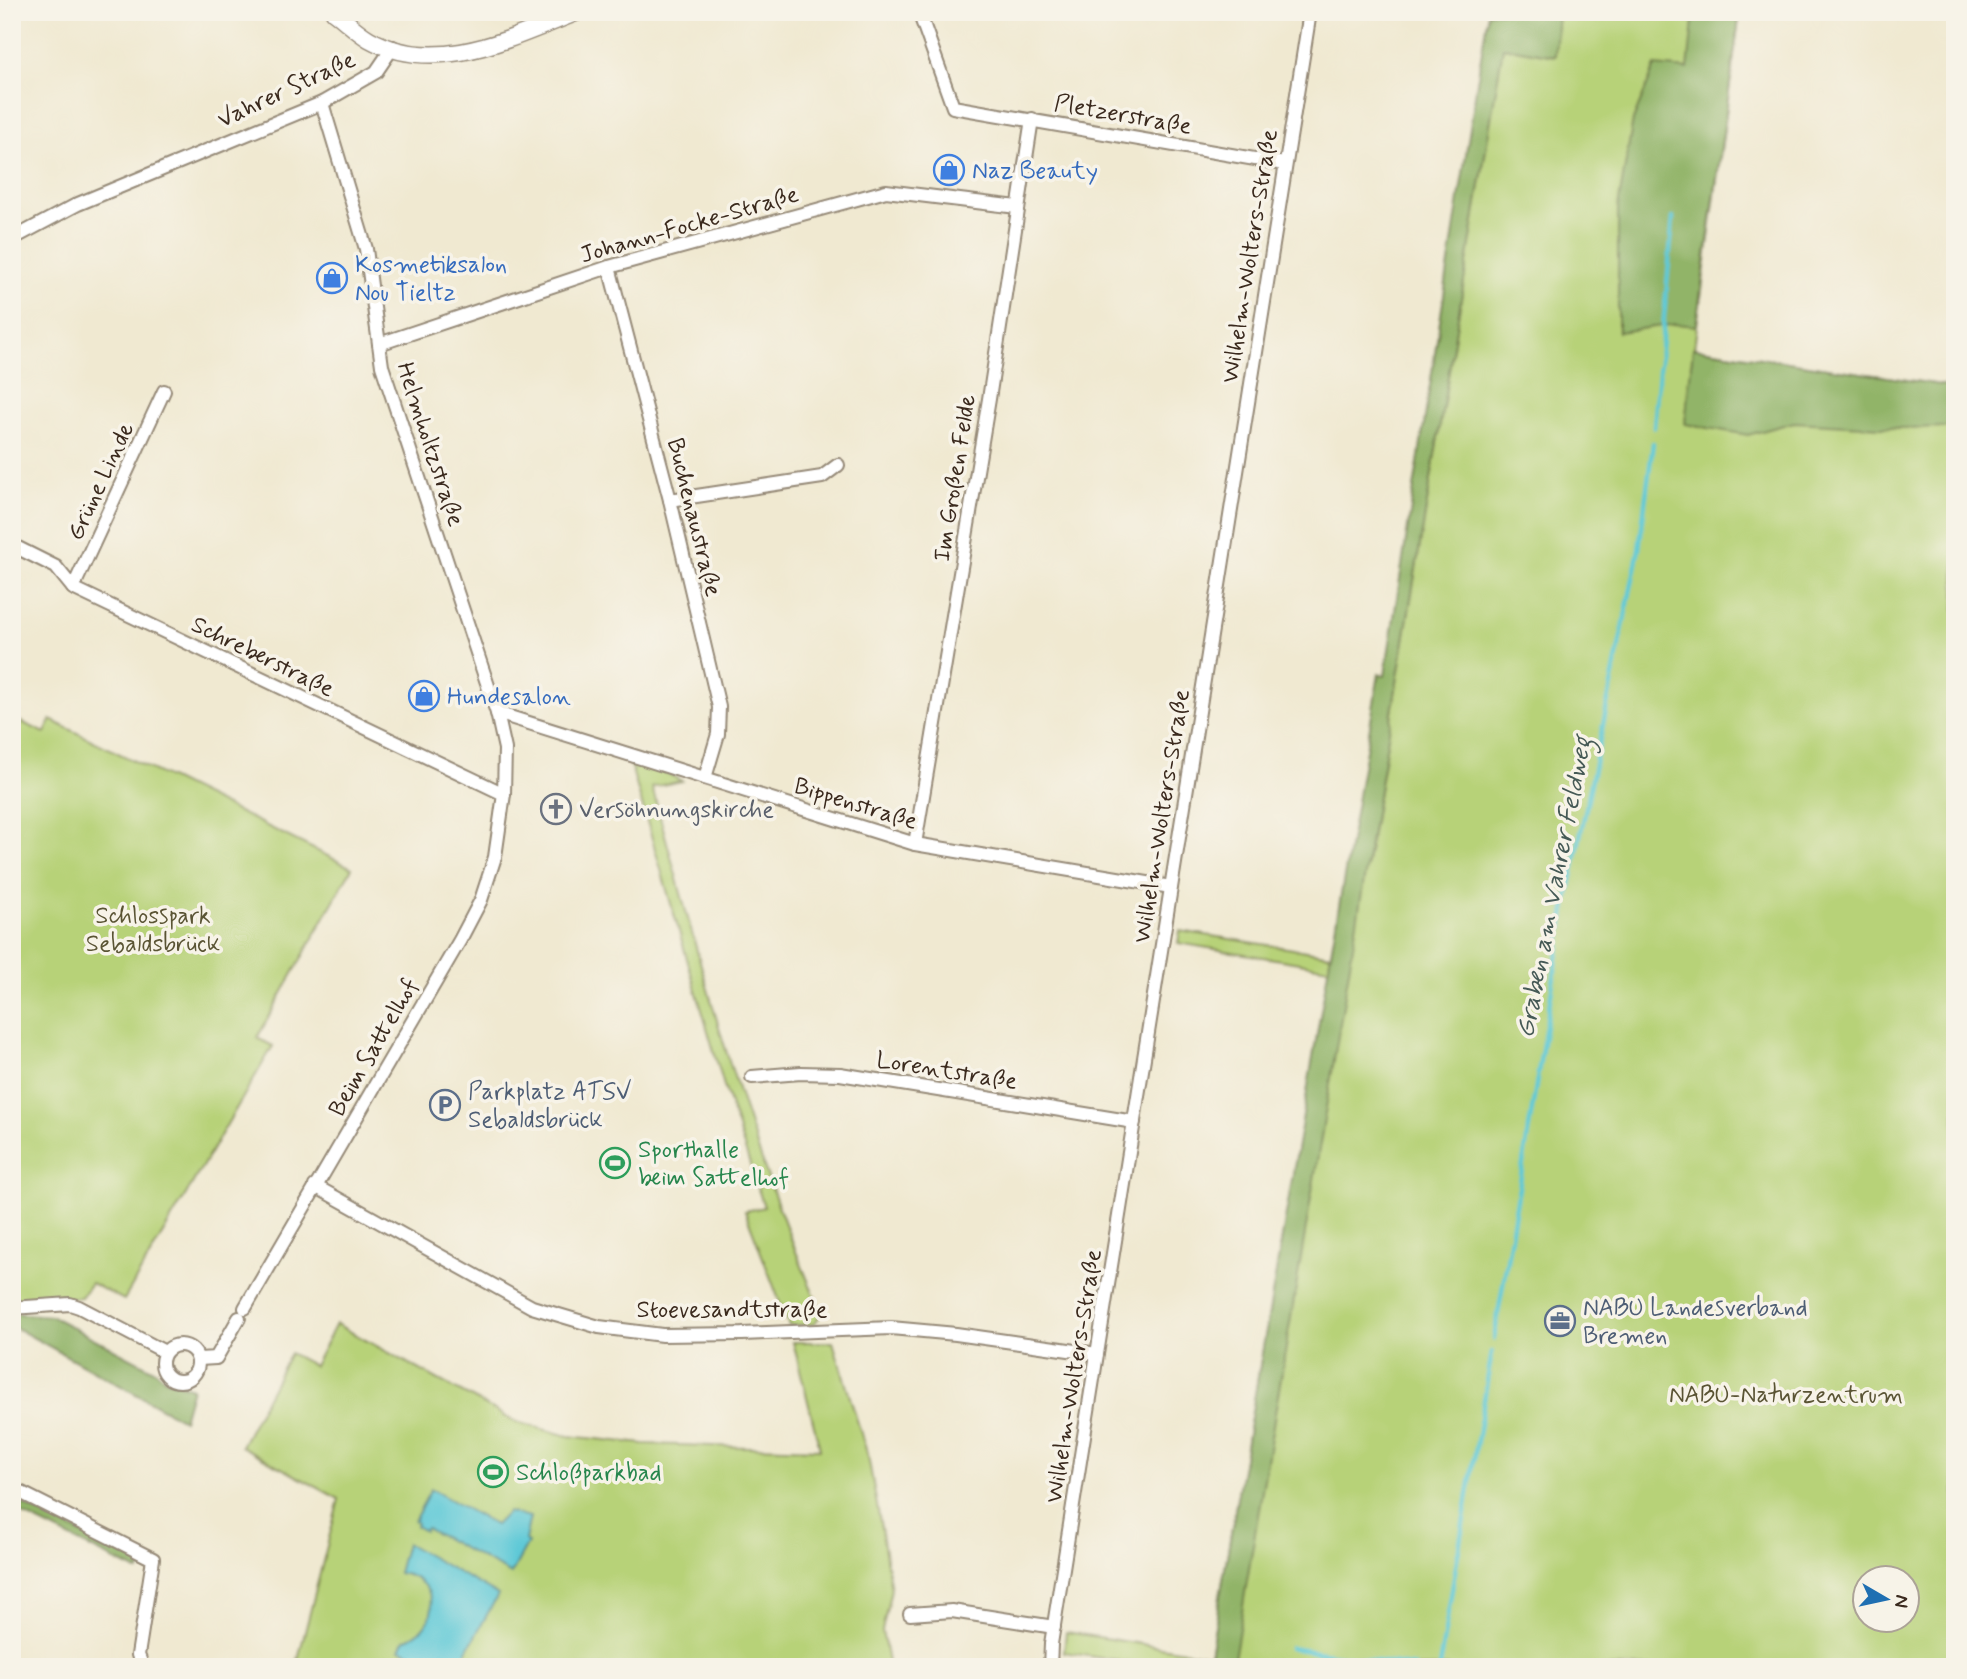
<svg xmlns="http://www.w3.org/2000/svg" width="1967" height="1679" viewBox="0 0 1967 1679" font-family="Mynerve,sans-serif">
<rect width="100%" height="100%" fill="#f7f3e8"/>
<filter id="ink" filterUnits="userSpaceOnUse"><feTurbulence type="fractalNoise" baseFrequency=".0143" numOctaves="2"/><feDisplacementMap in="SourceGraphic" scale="14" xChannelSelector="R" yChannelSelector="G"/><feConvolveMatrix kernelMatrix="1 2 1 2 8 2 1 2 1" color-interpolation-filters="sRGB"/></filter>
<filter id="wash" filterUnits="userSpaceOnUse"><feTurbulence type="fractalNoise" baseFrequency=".00686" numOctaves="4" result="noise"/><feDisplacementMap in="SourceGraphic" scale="28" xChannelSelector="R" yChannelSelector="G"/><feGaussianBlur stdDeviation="1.57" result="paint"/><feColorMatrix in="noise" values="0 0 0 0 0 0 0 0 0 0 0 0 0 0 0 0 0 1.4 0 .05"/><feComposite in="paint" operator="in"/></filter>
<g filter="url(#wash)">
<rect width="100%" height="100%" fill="#f0e9d1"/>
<!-- green -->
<g fill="#b7d278" stroke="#797e4b" stroke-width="2" fill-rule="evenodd">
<path d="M 1488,12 L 1740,12 L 1694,348 L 1955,387 L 1955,1667 L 1156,1667 L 1064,1652 L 1066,1632 L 1210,1655 L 1329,968 L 1178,943 L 1180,931 L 1331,955 L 1347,866 L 1366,869 L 1486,149 ZM 1866,1578 L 1908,1578 L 1908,1620 L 1866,1620 Z"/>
<polygon points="12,718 45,733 51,720 352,868 257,1038 273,1046 124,1300 91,1283 81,1297 39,1301 12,1300"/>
<path d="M 630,763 L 664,772 L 682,781 L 652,787 C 700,964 747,1145 822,1313 L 814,1324 L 789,1326 L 745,1211 L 764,1207 L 724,1086 Z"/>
<polygon points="336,1324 516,1422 568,1436 644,1444 820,1449 793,1342 833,1342 868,1456 882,1533 891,1589 882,1631 889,1667 296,1667 339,1499 241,1446 290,1353 314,1366"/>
</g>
<!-- forest -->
<g fill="#91b468" stroke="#666f43" stroke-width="2">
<polygon points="1488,12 1558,12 1555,56 1503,47 1233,1665 1239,1667 1208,1667 1379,674 1385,675"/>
<polygon points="1694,12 1740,12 1696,326 1676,324 1618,332 1618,207 1633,120 1655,66 1688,69"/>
<polygon points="1693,348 1955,387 1955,427 1899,428 1794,422 1748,435 1685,424"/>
<polygon points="12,1313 51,1316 156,1371 165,1379 192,1388 183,1420 12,1326"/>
<polygon points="12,1499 142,1563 139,1572 12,1509"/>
</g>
<!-- water -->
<g fill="#5ec9d7" stroke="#4c7a7a" stroke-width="2">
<polygon points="431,1489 495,1525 508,1512 530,1517 525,1540 528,1543 511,1574 426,1528 424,1531 416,1526 417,1523 414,1521"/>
<path d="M 406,1543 L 498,1595 L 458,1667 L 449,1667 L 400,1649 L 404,1640 C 444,1626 440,1578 398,1573 Z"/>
</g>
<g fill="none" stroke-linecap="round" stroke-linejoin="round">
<!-- stream -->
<g stroke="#5ec9d7" stroke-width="4.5">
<polyline points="1654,427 1673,218"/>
<polyline points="1494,1339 1565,910 1639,549 1653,443"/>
<polyline points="1290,1648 1415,1667"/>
<polyline points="1439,1667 1492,1352"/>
<polyline points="1922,1667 1955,1656"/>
</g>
</g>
</g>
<g filter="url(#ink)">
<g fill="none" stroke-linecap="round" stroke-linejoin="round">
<!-- minor casing -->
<g stroke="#968a78" stroke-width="16">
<g id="minor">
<polyline points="919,12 953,107 1284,164"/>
<polyline points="12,239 78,204 322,103 376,72 393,47"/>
<polyline points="609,267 670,500 719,707 718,734 705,778"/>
<polyline points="379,344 609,267 886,191 1017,207"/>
<polyline points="670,500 822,477 838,465"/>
<polyline points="12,545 56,567 73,588 504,794"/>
<polyline points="73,588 164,391"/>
<polyline points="497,713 915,844 1171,887"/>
<polyline points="915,844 989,399 1032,119"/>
<polyline points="752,1077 801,1073 840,1074 1134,1122"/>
<polyline points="315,1186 532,1307 599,1327 662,1335 742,1334 891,1328 956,1334 1097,1354"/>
<polyline points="12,1308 70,1304 79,1307 165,1352"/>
<polyline points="245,1308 460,940 481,900 495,857 504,794 505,749 497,713 382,366 366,249 322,103"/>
<circle cx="180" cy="1363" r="18"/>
<polyline points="199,1359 216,1358 239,1318"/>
<polyline points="12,1488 153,1559 138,1655 143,1667"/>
<polyline points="910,1614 952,1611 1054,1627"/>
<polyline points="1050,1667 1051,1644 1310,12"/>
</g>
</g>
<!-- secondary casing -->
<g stroke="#968a78" stroke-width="19">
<path id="secondary" d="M 334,12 C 346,21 357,32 369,39 C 437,77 513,37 578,12"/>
</g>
<!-- minor -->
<use href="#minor" stroke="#fff" stroke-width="12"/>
<!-- secondary -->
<use href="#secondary" stroke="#fff" stroke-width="16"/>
</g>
</g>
<!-- icons -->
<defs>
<g id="shop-ring" transform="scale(1.575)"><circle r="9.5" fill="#f7f3e8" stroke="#3f7fe0" stroke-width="1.5"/><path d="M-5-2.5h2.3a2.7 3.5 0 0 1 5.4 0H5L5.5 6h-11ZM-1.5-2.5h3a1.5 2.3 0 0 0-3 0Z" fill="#3f7fe0"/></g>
<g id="church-ring" transform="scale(1.575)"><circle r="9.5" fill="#f7f3e8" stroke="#6b7280" stroke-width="1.5"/><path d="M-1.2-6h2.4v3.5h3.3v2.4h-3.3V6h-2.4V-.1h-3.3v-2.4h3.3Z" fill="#6b7280"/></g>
<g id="parking-ring" transform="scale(1.575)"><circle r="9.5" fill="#f7f3e8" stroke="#5c6f8a" stroke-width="1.5"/><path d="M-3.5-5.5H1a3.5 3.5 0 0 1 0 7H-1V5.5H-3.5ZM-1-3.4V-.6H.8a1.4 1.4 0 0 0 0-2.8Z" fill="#5c6f8a"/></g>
<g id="stadium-ring" transform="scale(1.575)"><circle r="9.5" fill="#f7f3e8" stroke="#2e9e5b" stroke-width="1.5"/><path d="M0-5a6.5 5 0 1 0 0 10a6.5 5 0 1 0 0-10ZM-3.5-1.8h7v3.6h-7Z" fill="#2e9e5b"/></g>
<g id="office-ring" transform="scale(1.575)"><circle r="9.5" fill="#f7f3e8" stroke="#5c6f8a" stroke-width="1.5"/><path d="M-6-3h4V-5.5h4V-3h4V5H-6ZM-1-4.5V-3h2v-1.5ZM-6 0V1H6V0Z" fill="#5c6f8a"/></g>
</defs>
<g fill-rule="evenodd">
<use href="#shop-ring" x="949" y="170"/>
<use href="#shop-ring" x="332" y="278"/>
<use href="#shop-ring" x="424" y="696"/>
<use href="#church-ring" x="556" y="809"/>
<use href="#parking-ring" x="445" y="1105"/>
<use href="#stadium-ring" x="615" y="1163"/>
<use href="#office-ring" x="1560" y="1321"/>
<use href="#stadium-ring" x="493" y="1472"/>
</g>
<g text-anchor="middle" stroke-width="7" stroke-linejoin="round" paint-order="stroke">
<!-- street labels -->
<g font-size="24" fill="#3b2a1e" stroke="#f7f3e8">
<text transform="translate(286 89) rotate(-25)" y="8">Vahrer Straße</text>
<text transform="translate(1123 114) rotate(10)" y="8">Pletzerstraße</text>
<text transform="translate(689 224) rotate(-16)" y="8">Johann-Focke-Straße</text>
<text transform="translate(1249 256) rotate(-81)" y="8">Wilhelm-Wolters-Straße</text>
<text transform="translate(431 444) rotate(72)" y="8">Helmholtzstraße</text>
<text transform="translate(954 478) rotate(-81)" y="8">Im Großen Felde</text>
<text transform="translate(100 481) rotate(-65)" y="8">Grüne Linde</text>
<text transform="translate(695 517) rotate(76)" y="8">Buchenaustraße</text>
<text transform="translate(263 656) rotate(26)" y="8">Schreberstraße</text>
<text transform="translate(856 803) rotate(17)" y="8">Bippenstraße</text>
<text transform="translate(1161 816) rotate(-81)" y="8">Wilhelm-Wolters-Straße</text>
<text transform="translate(373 1047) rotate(-60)" y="8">Beim Sattelhof</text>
<text transform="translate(947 1070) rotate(9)" y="8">Lorentstraße</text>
<text x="732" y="1317">Stoevesandtstraße</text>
<text transform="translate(1073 1376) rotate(-81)" y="8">Wilhelm-Wolters-Straße</text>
</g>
<!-- shop labels -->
<g font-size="24" fill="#366cbe" stroke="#f7f3e8" text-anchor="start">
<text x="972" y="178">Naz Beauty</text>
<text x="355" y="272">Kosmetiksalon<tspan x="355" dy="28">Nou Tieltz</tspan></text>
<text x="447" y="704">Hundesalon</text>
</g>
<!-- worship labels -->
<g font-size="24" fill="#5b616d" stroke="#f7f3e8" text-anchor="start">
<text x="579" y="817">Versöhnungskirche</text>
</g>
<!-- park labels -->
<g font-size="24" fill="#5a5434" stroke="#f7f3e8">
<text x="153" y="923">Schlosspark<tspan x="153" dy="28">Sebaldsbrück</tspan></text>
<text x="1786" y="1402">NABU-Naturzentrum</text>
</g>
<!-- service labels -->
<g font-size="24" fill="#4e5e75" stroke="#f7f3e8" text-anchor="start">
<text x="468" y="1099">Parkplatz ATSV<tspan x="468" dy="28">Sebaldsbrück</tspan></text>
<text x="1583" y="1315">NABU Landesverband<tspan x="1583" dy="28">Bremen</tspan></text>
</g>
<!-- leisure labels -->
<g font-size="24" fill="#27864d" stroke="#f7f3e8" text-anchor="start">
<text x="638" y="1157">Sporthalle<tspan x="638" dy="28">beim Sattelhof</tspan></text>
<text x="516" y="1480">Schloßparkbad</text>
</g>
<!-- water labels -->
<g font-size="26" font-style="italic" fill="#465a56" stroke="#f7f3e8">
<text transform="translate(1553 887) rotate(-79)" y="9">Graben am Vahrer Feldweg</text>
</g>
</g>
<!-- margin -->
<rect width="1967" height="1679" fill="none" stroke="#f7f3e8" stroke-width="42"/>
<!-- north arrow -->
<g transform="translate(1886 1599) rotate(99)"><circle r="33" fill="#f7f3e8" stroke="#aca397" stroke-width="2"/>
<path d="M0-5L12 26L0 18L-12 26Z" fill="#1f6fb2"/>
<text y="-10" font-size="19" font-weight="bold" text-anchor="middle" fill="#3b2a1e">N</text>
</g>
</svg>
